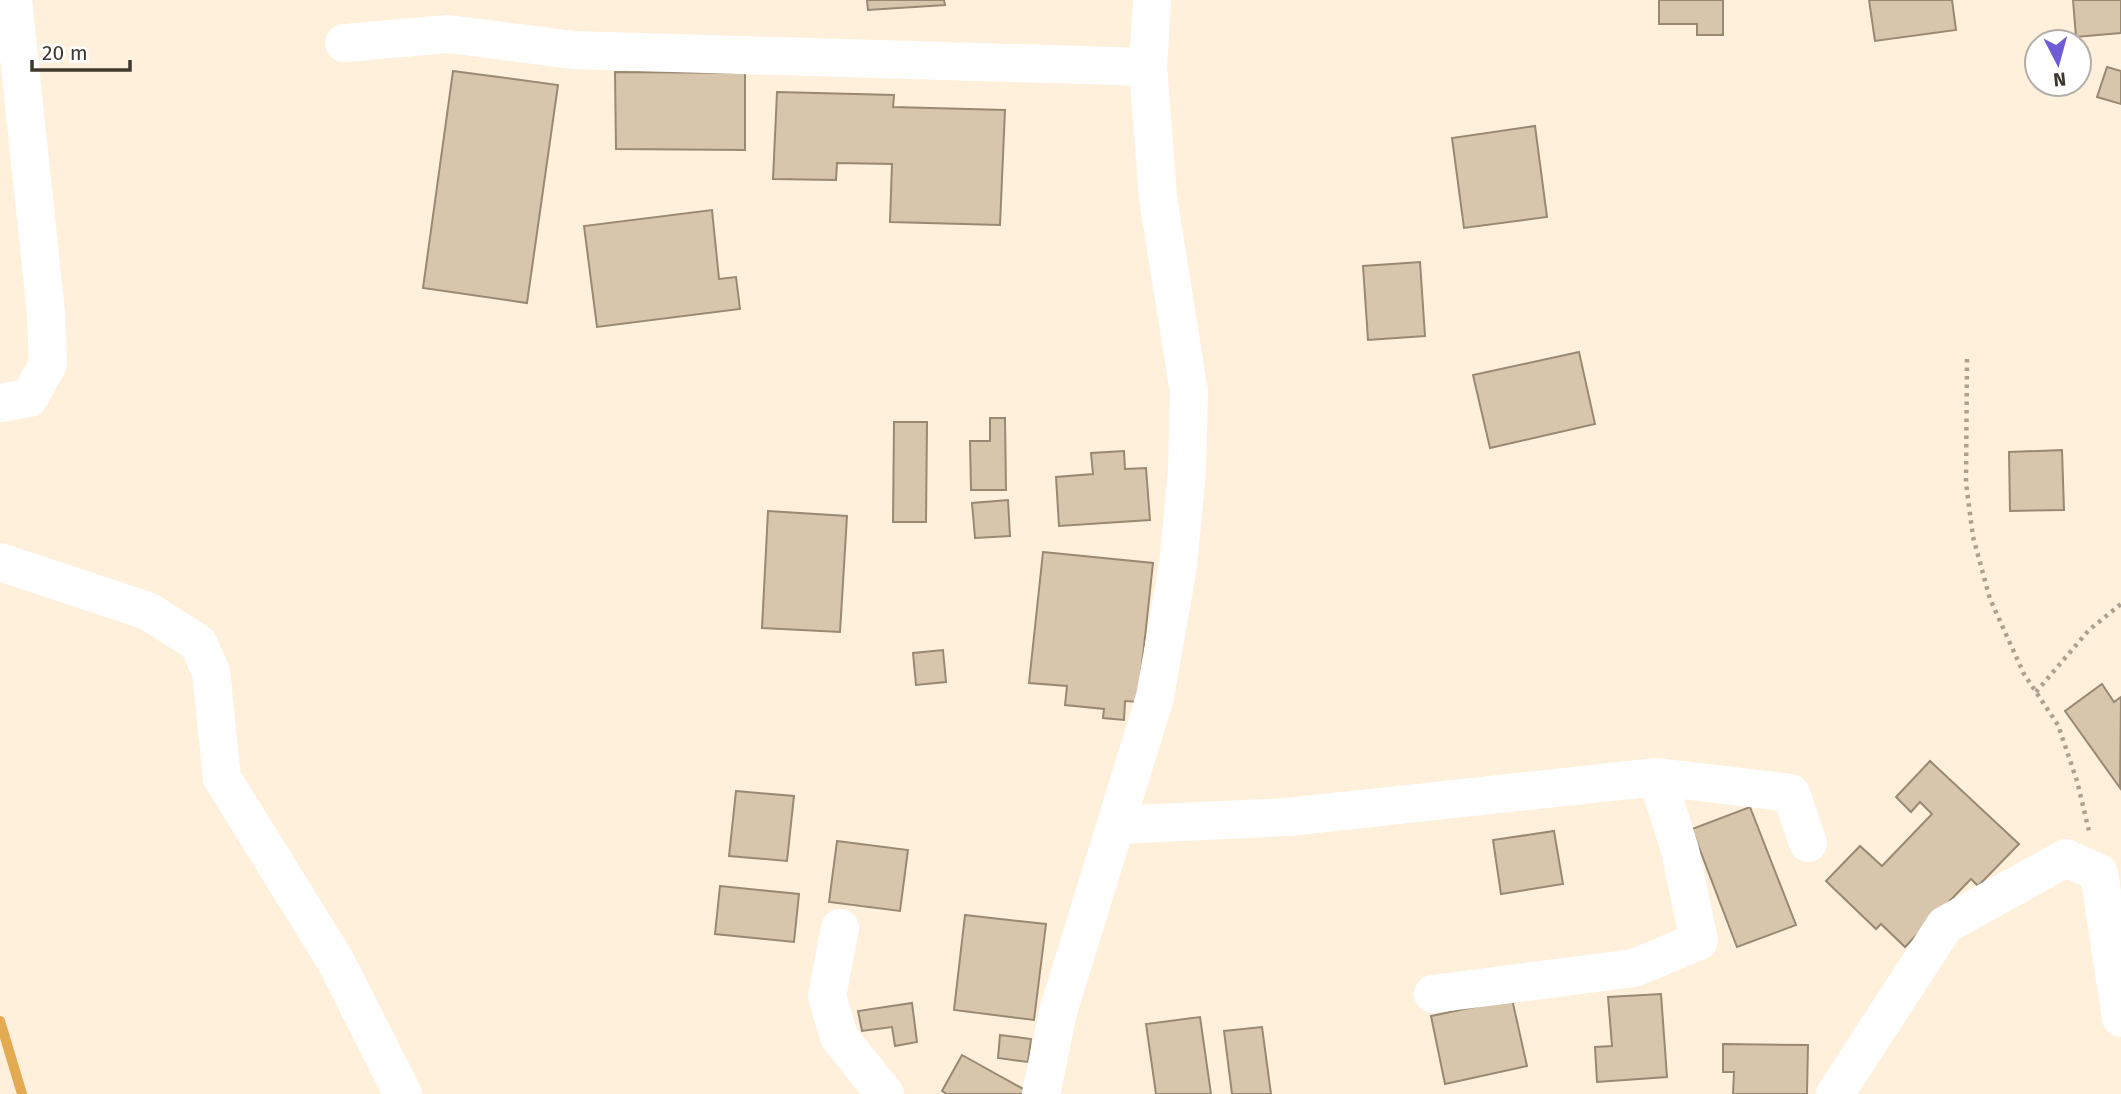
<svg xmlns="http://www.w3.org/2000/svg" width="2121" height="1094" viewBox="0 0 2121 1094" font-family="'Fira Sans',sans-serif">
<rect width="100%" height="100%" fill="#fff0dc"/>
<g fill="none" stroke-linecap="round" stroke-linejoin="round">
<!-- stream -->
<polyline stroke="#e3aa52" stroke-width="10" points="0,1021 22,1094"/>
</g>
<!-- building -->
<g fill="#d7c5ac" stroke="#9a8972" stroke-width="2">
<polygon points="867,0 944,0 945,5 868,10"/>
<polygon points="1659,0 1723,0 1723,35 1697,35 1697,24 1659,24"/>
<polygon points="1869,0 1952,0 1956,30 1875,41"/>
<polygon points="2073,0 2121,0 2121,33 2076,37"/>
<polygon points="2107,67 2121,71 2121,104 2097,97"/>
<polygon points="453,71 558,85 527,303 423,288"/>
<polygon points="615,72 745,73 745,150 616,149"/>
<polygon points="777,92 894,95 893,107 1005,110 1000,225 890,222 892,164 837,163 836,180 773,179"/>
<polygon points="1535,126 1547,217 1464,228 1452,138"/>
<polygon points="712,210 719,279 736,277 740,309 597,327 584,226"/>
<polygon points="1420,262 1425,336 1368,340 1363,266"/>
<polygon points="1579,352 1595,424 1490,448 1473,375"/>
<polygon points="990,418 1005,418 1006,490 971,490 970,441 990,441"/>
<polygon points="894,422 927,422 926,522 893,522"/>
<polygon points="2062,450 2064,510 2010,511 2009,452"/>
<polygon points="1124,451 1125,469 1146,468 1150,520 1059,526 1056,477 1093,474 1091,453"/>
<polygon points="1008,500 1010,536 975,538 972,503"/>
<polygon points="768,511 847,516 840,632 762,628"/>
<polygon points="1043,552 1153,563 1138,702 1125,701 1124,720 1103,718 1104,709 1065,705 1067,686 1029,683"/>
<polygon points="943,650 946,682 916,685 913,653"/>
<polygon points="2102,684 2114,702 2121,697 2120,788 2065,711"/>
<polygon points="1930,761 2019,844 1978,886 1971,879 1905,947 1881,924 1876,929 1826,881 1860,846 1882,866 1932,814 1920,802 1911,812 1896,797"/>
<polygon points="736,791 794,796 787,861 729,856"/>
<polygon points="1750,807 1796,925 1737,947 1692,829"/>
<polygon points="1554,831 1563,884 1501,894 1493,840"/>
<polygon points="837,841 908,850 900,911 829,902"/>
<polygon points="720,886 799,894 794,942 715,934"/>
<polygon points="965,915 1046,924 1034,1020 954,1010"/>
<polygon points="1661,994 1667,1077 1597,1082 1595,1047 1612,1046 1608,997"/>
<polygon points="1512,999 1527,1066 1445,1084 1431,1016"/>
<polygon points="912,1003 917,1042 895,1046 892,1027 862,1031 858,1011"/>
<polygon points="1200,1017 1211,1094 1156,1094 1146,1024"/>
<polygon points="1262,1027 1271,1094 1232,1094 1224,1031"/>
<polygon points="1000,1035 1031,1039 1028,1062 998,1058"/>
<polygon points="1723,1044 1808,1045 1807,1094 1733,1094 1734,1072 1723,1072"/>
<polygon points="962,1055 1025,1090 1023,1094 947,1094 942,1091"/>
</g>
<g fill="none" stroke-linecap="round" stroke-linejoin="round">
<!-- path -->
<g stroke="#aca091" stroke-width="4.5" stroke-dasharray="3.5 5" stroke-linecap="butt">
<polyline points="1967,359 1966,483 1973,537 1990,599 2024,674 2058,725 2077,781 2089,831"/>
<polyline points="2036,692 2089,630 2121,604"/>
</g>
<!-- minor -->
<g stroke="#fff" stroke-width="38">
<polyline points="344,43 448,34 573,50 1148,67"/>
<polyline points="0,403 29,398 48,364 46,313 13,0"/>
<polyline points="0,562 148,611 198,643 211,672 222,778 335,960 403,1094"/>
<polyline points="1117,825 1288,817 1657,777 1791,793 1808,843"/>
<polyline points="840,928 827,996 839,1037 885,1094"/>
<polyline points="1433,994 1634,968 1699,941 1680,850 1657,777"/>
<polyline points="1041,1094 1058,1012 1155,697 1178,566 1187,471 1189,392 1158,198 1148,67 1152,0"/>
<polyline points="1835,1094 1945,925 2066,858 2099,873 2121,1018"/>
</g>
</g>
<!-- north arrow -->
<g transform="translate(2058 63) rotate(174)"><circle r="33" fill="#ffffff" stroke="#b2afab" stroke-width="2"/>
<path d="M0-5L12 26L0 18L-12 26Z" fill="#6f5cd6"/>
<text y="-10" font-size="19" font-weight="bold" text-anchor="middle" fill="#3f382e">N</text>
</g>
<!-- scale -->
<path d="M32 60v10h98v-10" fill="none" stroke="#3f382e" stroke-width="3.5"/>
<text x="42" y="60" font-size="21" fill="#3f382e" stroke="#ffffff" stroke-width="5" paint-order="stroke">20 m</text>
</svg>
